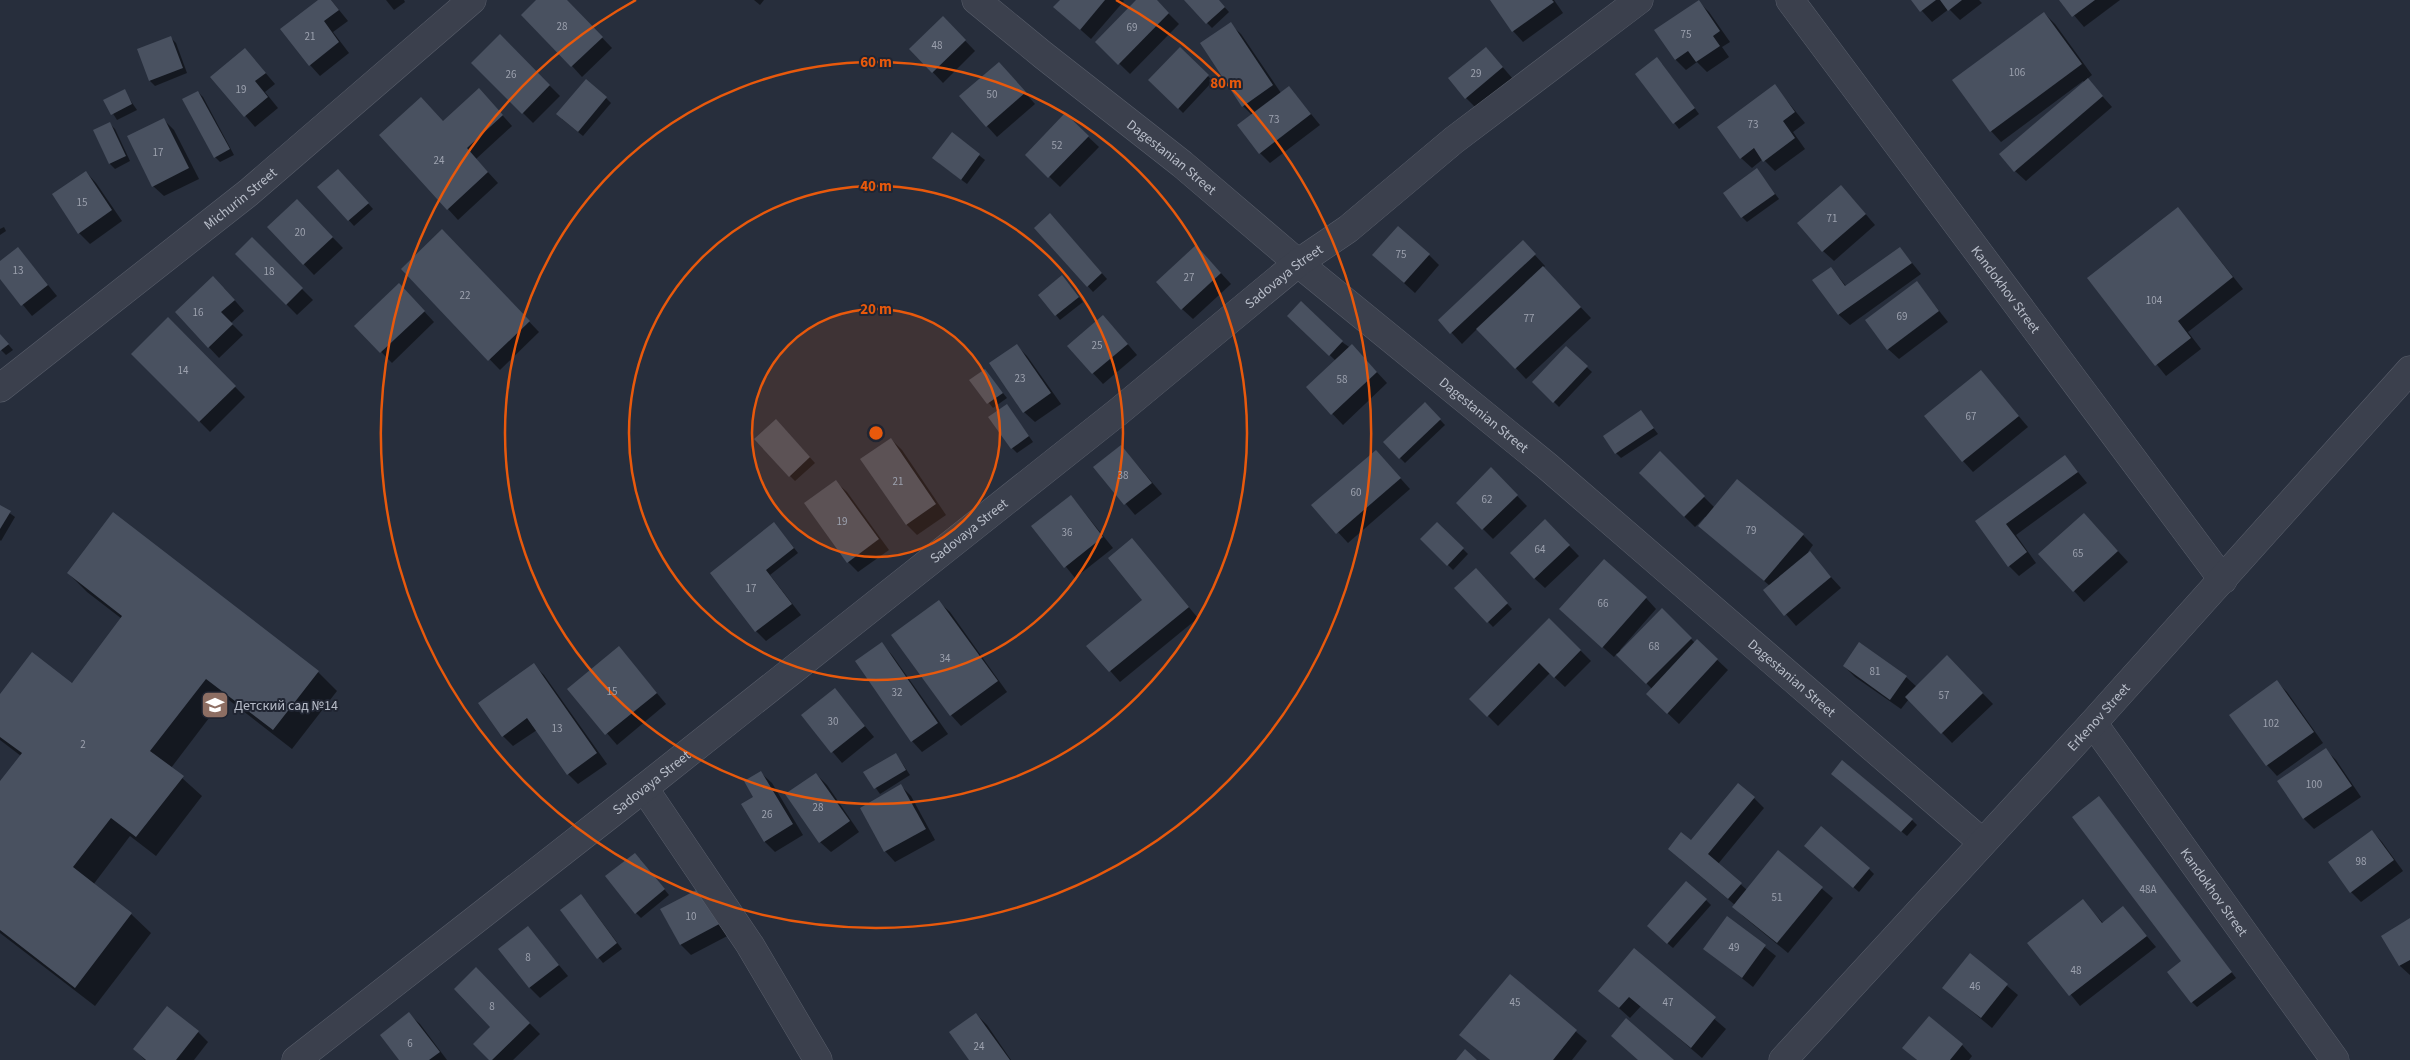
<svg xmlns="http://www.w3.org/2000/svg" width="2410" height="1060" viewBox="0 0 2410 1060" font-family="'Source Sans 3',sans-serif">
<rect width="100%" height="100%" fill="#272e3c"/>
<!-- shadow -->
<g fill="#0007">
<polygon points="321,0 331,0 348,21 333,32 349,53 320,76 310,65"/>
<polygon points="386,0 404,0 405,2 394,10"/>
<polygon points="538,0 566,0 612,48 582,77 572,66"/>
<polygon points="754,0 764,0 760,5"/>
<polygon points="1061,0 1123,0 1124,1 1091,39 1055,7"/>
<polygon points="1138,0 1155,0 1179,24 1130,74 1097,42"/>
<polygon points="1185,0 1218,0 1229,12 1212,28"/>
<polygon points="1491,0 1554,0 1563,13 1523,42 1513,31"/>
<polygon points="1912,0 1979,0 1982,3 1960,20 1949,9 1932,22"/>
<polygon points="2061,0 2120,0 2084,27"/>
<polygon points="1698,1 1709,12 1730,42 1722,47 1729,57 1707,72 1697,62 1686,70 1675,59"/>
<polygon points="2044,13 2055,24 2092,75 2087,79 2112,107 2026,181 2015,171 2085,83 2083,81 2001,142 1991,131"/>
<polygon points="1230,24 1241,34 1281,93 1289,87 1320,125 1270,163 1260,153 1252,115 1243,106"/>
<polygon points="953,28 975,51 943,83 911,49"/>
<polygon points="500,36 560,96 533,123 473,63"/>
<polygon points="171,38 176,43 187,73 155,86 150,81 139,50"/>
<polygon points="1486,48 1513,79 1476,108 1466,98"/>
<polygon points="245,49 275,84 265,92 278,108 255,127 212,77"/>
<polygon points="1180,49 1213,81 1183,113 1150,80"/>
<polygon points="1662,64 1699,114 1679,129 1637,74"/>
<polygon points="1010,75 1035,104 997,137 987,126"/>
<polygon points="1775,86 1805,123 1793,132 1805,149 1775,171 1763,159 1752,168 1741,158"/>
<polygon points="124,91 137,110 117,120 105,101"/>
<polygon points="198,92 203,97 234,155 220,162 215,157"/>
<polygon points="606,98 611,103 583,136 562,119"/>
<polygon points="489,100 512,126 476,159 498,183 458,220 448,209 443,122"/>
<polygon points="1065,115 1099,147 1060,187 1027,155"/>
<polygon points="163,119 174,130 199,179 164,196 153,186"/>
<polygon points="110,124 115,129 130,161 115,169 110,164 95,131"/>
<polygon points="952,134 985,160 967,184 939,163"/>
<polygon points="1757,170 1779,199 1747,222 1742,217"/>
<polygon points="86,172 96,183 122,221 90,244 79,233"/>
<polygon points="343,175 373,209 354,226 319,187"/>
<polygon points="1851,197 1875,225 1834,261 1823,251"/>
<polygon points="2178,208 2243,289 2188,332 2201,349 2166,376 2088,279"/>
<polygon points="307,211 343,248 314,275 269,227"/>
<polygon points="1055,220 1107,279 1093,292 1036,228"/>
<polygon points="4,227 6,231 0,235 0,229"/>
<polygon points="252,239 313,300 297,315 237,254"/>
<polygon points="452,241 539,332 500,370 402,269"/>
<polygon points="18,248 57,296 32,316 0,277 0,263"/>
<polygon points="1900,248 1921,274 1850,325 1839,315 1814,280 1831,268 1846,286"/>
<polygon points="1533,253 1545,266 1543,268 1591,318 1526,379 1478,328 1462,344 1440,320"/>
<polygon points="1429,255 1439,265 1415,293 1384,265"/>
<polygon points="1206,257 1231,284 1193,319 1182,309"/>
<polygon points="1067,282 1083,302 1060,320 1056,315"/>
<polygon points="1917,283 1948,322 1899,359 1888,349"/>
<polygon points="224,288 244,311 231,323 243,335 219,358 176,312"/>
<polygon points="409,295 434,322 392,363 356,326"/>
<polygon points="168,319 245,397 210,432 133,354"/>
<polygon points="1299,326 1342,342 1362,356 1387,383 1343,425 1307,387 1336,361"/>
<polygon points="1113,327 1137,355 1103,384 1068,346"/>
<polygon points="0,335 13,350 6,355 0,349"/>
<polygon points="1017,346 1027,356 1061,404 1035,422 1024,412"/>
<polygon points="1566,348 1592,372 1559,407 1534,382"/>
<polygon points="985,371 1007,398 993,408 971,381"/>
<polygon points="1981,372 2028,427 1973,472 1963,461"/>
<polygon points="1424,403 1445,425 1405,463 1384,442"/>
<polygon points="1007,405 1033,442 1017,453 1012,448"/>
<polygon points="1641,412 1658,434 1621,458 1616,453"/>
<polygon points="781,426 815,463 795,481 790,476"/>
<polygon points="891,439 902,450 946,515 917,535 907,525 862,459"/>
<polygon points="1121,446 1162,494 1135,515 1095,467"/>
<polygon points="1376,451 1410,489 1348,543 1313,505"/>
<polygon points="1660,453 1715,508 1803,535 1813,545 1808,552 1841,588 1796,626 1765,590 1770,586 1700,526 1707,518 1705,517 1695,527 1640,473"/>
<polygon points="2065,456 2087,483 2016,535 2036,563 2019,576 2009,566 1977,521"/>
<polygon points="1491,469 1527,506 1493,539 1457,503"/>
<polygon points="836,482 847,492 889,550 858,572 848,562"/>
<polygon points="1071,496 1113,548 1075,578 1033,526"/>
<polygon points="0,506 15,517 1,541 0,540"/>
<polygon points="1545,521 1579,556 1545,588 1534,578"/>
<polygon points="1437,523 1468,554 1453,570 1422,539"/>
<polygon points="2094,525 2128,562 2084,602 2074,591"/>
<polygon points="779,529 798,553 770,575 801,615 766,641 756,631 712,573"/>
<polygon points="1132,540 1198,618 1120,682 1088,646 1144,600"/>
<polygon points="1476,570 1512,609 1493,627 1456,588"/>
<polygon points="68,573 318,672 337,691 292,749 225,697 171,768 202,796 156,856 130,836 93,885 131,914 151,933 95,1006 0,933 0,783 21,756 0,740 0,696 72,685 122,619 87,592"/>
<polygon points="1646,598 1656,609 1620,650 1622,651 1662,610 1695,643 1697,641 1728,670 1679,724 1658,704 1652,689 1617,653 1614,657 1571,619"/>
<polygon points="939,602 950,612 1007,692 961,726 951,715"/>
<polygon points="1549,619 1591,661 1565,687 1550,673 1498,726 1471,699"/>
<polygon points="882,644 892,655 948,734 922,752 912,741"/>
<polygon points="619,648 666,704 617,745 569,689"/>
<polygon points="1947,657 1993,704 1952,743 1909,699 1901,709 1855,677 1844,666 1906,677 1917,687"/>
<polygon points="534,665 544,675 607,764 578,784 568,774 537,730 513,746 503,736"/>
<polygon points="2277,682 2287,692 2323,743 2277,776 2267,765 2231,715"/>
<polygon points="835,690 874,737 842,763 802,716"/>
<polygon points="2325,749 2336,760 2361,797 2314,829 2304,819"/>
<polygon points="896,754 910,775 880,794 865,773"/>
<polygon points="761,773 772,783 803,835 775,852 765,842 755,797"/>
<polygon points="816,774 827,785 859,832 831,852 820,842"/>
<polygon points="1837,779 1912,820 1917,825 1907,836"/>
<polygon points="901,786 911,796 935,840 895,862 885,851"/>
<polygon points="1754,798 1764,808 1718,864 1747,890 1778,852 1833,898 1788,953 1744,917 1733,906 1735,905 1680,859 1691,842"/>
<polygon points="2099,798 2236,978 2197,1007 2192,1002 2182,962"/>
<polygon points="2372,831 2382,842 2403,871 2361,902 2351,892"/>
<polygon points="1811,851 1869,869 1874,874 1859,892"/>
<polygon points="640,859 669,895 641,918 636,913"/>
<polygon points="703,887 733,933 691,955 681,945 661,910"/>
<polygon points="1706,900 1711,905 1673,948 1653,931"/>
<polygon points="586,901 622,949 603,963 561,911"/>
<polygon points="2083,901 2103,923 2123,908 2156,947 2080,1006 2029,943"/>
<polygon points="1728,918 1776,956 1753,987 1704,948"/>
<polygon points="2410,920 2410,975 2400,966 2383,937"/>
<polygon points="528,928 568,976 540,998 529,987"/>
<polygon points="1634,950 1726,1029 1702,1058 1641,1006 1630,1018 1600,991"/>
<polygon points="1970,955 2018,995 1992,1028 1944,988"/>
<polygon points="476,969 540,1034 513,1060 491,1060 492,1027"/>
<polygon points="1510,976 1587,1041 1572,1060 1490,1060 1472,1045"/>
<polygon points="409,1014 420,1024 447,1060 401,1060"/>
<polygon points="976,1014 987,1025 1011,1060 970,1060"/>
<polygon points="198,1032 208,1042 194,1060 145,1060 134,1049"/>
<polygon points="1962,1045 1972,1056 1969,1060 1917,1060 1904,1048"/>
</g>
<!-- building -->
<g fill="#495160">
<polygon points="318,0 331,0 339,10 324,21 339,42 309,66 280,29"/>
<polygon points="536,0 567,0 603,37 571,67 521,15"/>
<polygon points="1060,0 1105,0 1080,30 1053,7"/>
<polygon points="1136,0 1157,0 1169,13 1118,65 1095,42"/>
<polygon points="1184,0 1219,0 1225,7 1206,24"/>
<polygon points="1490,0 1552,0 1554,2 1512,32"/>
<polygon points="1699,0 1720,31 1713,36 1720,46 1696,62 1688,51 1675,60 1654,30"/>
<polygon points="1911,0 1936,0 1920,12"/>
<polygon points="1940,0 1962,0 1948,11"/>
<polygon points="2059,0 2095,0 2072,17"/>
<polygon points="2044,12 2082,64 1990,132 1952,80"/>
<polygon points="943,16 966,40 932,73 909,49"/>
<polygon points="1231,22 1273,85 1242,107 1200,43"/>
<polygon points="500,34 550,85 522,114 471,63"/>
<polygon points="171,36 183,68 149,81 137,49"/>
<polygon points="1180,47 1209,75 1178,109 1148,80"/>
<polygon points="1486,47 1503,67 1465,99 1448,78"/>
<polygon points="245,48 266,73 255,81 268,97 244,117 210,77"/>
<polygon points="1657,57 1695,108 1673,124 1635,74"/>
<polygon points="999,62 1026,92 986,127 959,96"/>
<polygon points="2088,78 2103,96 2014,172 1999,154"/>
<polygon points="586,79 607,97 578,132 556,114"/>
<polygon points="1775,84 1795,112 1783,121 1795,138 1763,162 1754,148 1740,159 1717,127"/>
<polygon points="1289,86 1311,114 1259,154 1237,125"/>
<polygon points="479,88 503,115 467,148 488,172 447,210 379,135 421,97 443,121"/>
<polygon points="125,89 132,104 111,115 103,100"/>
<polygon points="198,91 230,149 214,158 182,99"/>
<polygon points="1065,113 1089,136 1048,178 1025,155"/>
<polygon points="164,118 189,168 152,187 127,136"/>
<polygon points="110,122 126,156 109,164 93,130"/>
<polygon points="952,132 980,154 961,180 932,158"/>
<polygon points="1757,168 1775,194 1741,218 1723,193"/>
<polygon points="338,169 369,203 348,221 317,187"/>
<polygon points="86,171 112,210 78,234 52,194"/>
<polygon points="1841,185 1866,214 1822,252 1797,223"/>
<polygon points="297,199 333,237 303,265 267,227"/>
<polygon points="2178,207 2233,277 2178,321 2191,338 2155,366 2087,278"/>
<polygon points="1050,213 1102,273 1087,287 1034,228"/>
<polygon points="1398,226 1430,254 1404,283 1372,255"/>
<polygon points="442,229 530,321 488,361 401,269"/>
<polygon points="252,237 303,288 286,305 235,254"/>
<polygon points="1523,240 1536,254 1450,334 1438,320"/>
<polygon points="1196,245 1221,273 1181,310 1156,282"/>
<polygon points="18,247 48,285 21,306 0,279 0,261"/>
<polygon points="1900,247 1912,263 1838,315 1812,280 1831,267 1845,286"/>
<polygon points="1543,266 1581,307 1515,369 1476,329"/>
<polygon points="1062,275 1079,297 1055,316 1038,295"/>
<polygon points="213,276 235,300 221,312 233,324 208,348 175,312"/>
<polygon points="1917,281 1939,311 1887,350 1865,320"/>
<polygon points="399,283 425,311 380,353 354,326"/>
<polygon points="1301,301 1343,341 1329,356 1287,316"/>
<polygon points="1103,315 1128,344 1092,374 1067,346"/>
<polygon points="168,317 236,386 199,422 131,354"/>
<polygon points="0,334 9,344 0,351"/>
<polygon points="1017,344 1051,393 1023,413 989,363"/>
<polygon points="1352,344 1377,372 1331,415 1306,387"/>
<polygon points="1566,346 1588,366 1553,403 1532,382"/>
<polygon points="985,369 1003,393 987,404 969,380"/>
<polygon points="1981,370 2019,416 1962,462 1924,416"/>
<polygon points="1425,402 1441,419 1399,459 1383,442"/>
<polygon points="1007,404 1029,436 1011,449 988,417"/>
<polygon points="1641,410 1654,428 1615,454 1603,436"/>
<polygon points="776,419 810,457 789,477 754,439"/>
<polygon points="891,438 936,504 906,525 860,459"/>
<polygon points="1121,445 1152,483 1124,505 1093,467"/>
<polygon points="1376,450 1401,478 1336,534 1311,505"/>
<polygon points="1660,451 1705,496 1684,517 1639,473"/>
<polygon points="2065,455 2078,472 2006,524 2027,552 2008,567 1975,521"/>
<polygon points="1491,467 1518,495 1482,530 1456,503"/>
<polygon points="1737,479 1804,534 1764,581 1698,526"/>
<polygon points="836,480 879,539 847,563 804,503"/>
<polygon points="1071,495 1103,537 1064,568 1031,526"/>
<polygon points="0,505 11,511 0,529"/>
<polygon points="113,512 319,671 273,730 206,679 150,751 184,776 136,837 111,818 73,867 132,913 75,988 0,930 0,781 22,753 0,737 0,694 32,652 72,683 122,616 67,573"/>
<polygon points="2084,513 2118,551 2073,592 2038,554"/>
<polygon points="1545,519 1570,545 1534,579 1510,553"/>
<polygon points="774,522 794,548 766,570 792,604 755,632 710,573"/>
<polygon points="1437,522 1464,548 1447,566 1420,539"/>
<polygon points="1132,538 1189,607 1109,672 1086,646 1142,600 1108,558"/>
<polygon points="1810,551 1831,577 1784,616 1763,590"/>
<polygon points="1604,559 1647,597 1602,648 1559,609"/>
<polygon points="1476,568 1508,603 1487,623 1454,588"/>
<polygon points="939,600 998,681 950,716 891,635"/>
<polygon points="1662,608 1692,638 1646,684 1616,655"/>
<polygon points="1549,618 1581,650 1554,678 1539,663 1487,717 1469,699"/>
<polygon points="1697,639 1718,659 1667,714 1646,694"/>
<polygon points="882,642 938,723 911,742 855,661"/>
<polygon points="1859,642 1907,676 1890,700 1843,666"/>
<polygon points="619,646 657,693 605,735 567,689"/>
<polygon points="1947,655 1983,693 1941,734 1905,697"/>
<polygon points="534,663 597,753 567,775 527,718 502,737 478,703"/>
<polygon points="2277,680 2314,732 2266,766 2229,715"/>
<polygon points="835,688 865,726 831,753 801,715"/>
<polygon points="2326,748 2352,786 2303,819 2277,781"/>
<polygon points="896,753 906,770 874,789 863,772"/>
<polygon points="1842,760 1913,819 1901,832 1831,774"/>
<polygon points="761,771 793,824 764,842 741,804 753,797 744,781"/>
<polygon points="816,773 850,821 819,843 785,794"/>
<polygon points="1738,783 1755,797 1708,854 1742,883 1728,899 1668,849 1681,832 1691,840"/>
<polygon points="901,784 926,829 884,852 860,808"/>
<polygon points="2099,796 2232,972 2191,1003 2167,972 2181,961 2072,817"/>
<polygon points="1821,826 1870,868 1853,888 1804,846"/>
<polygon points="2372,830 2394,860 2350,893 2328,862"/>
<polygon points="1778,850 1823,887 1777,943 1732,907"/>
<polygon points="635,853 665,889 635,914 605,876"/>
<polygon points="1686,881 1707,899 1667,944 1647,926"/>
<polygon points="704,886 723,922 680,945 660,909"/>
<polygon points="581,894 617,943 597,959 560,910"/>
<polygon points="2083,899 2102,923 2123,906 2147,936 2069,996 2027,943"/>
<polygon points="1727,916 1766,945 1742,978 1703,949"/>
<polygon points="2410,918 2410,960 2399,966 2381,936"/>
<polygon points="528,926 559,965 529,988 498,949"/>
<polygon points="1634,948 1716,1017 1691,1048 1629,997 1619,1008 1598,991"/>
<polygon points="1970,953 2008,984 1981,1018 1942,988"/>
<polygon points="476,967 530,1023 492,1060 489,1060 473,1044 490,1027 454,989"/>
<polygon points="1510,974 1577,1030 1553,1060 1490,1060 1459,1035"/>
<polygon points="167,1006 199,1031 176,1060 146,1060 133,1049"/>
<polygon points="409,1012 440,1052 429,1060 399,1060 380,1035"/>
<polygon points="976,1013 1010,1060 969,1060 949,1032"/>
<polygon points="1929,1016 1963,1044 1950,1060 1917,1060 1902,1048"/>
<polygon points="1626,1018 1674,1060 1638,1060 1611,1036"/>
<polygon points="1465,1049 1477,1060 1456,1060"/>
</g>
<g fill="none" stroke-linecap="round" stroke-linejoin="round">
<!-- minor casing -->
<g stroke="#595e6b" stroke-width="29">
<g id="minor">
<path id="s1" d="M 976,0 L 1043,55 L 1182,164 L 1298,263 L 1547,466 L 1982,842"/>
<path id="s2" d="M 1790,0 L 2223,580"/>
<path id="s3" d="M 0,388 L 248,193 L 472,0"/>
<path id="s4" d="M 2093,723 L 2335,1060"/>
<polyline points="644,788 750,945 818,1060"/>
<path id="s5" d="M 296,1060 L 644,788 L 1118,412 L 1298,263 L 1348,229 L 1454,140 L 1639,0"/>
<path id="s6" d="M 1783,1060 L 2093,723 L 2410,370"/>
</g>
</g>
<!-- minor -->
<use href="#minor" stroke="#3b404d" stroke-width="28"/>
</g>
<!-- distance rings -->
<circle cx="876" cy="433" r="124" fill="#e8590c" fill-opacity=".12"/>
<g fill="none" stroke="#e8590c" stroke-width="2.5">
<circle cx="876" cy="433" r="124"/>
<circle cx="876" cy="433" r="247"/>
<circle cx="876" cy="433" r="371"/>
<path d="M1116 0A495 495 0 1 1 636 0"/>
</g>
<!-- icons -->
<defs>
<g id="school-square" transform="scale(1.4375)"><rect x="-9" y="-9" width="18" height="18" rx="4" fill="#8d6e63" stroke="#202532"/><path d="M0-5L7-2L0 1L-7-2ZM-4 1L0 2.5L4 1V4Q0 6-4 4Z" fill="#fff"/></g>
</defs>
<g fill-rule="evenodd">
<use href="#school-square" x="215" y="705"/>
</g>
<g text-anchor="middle" stroke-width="4" stroke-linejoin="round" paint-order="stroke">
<!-- number labels -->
<g font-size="11" fill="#9ca1ae">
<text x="562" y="30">28</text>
<text x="1132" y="31">69</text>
<text x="1686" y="38">75</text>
<text x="310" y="40">21</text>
<text x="937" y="49">48</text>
<text x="2017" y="76">106</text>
<text x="1476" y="77">29</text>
<text x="511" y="78">26</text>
<text x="241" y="93">19</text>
<text x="992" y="98">50</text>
<text x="1274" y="123">73</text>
<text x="1753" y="128">73</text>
<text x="1057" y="149">52</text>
<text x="158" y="156">17</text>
<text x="439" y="164">24</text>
<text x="82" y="206">15</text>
<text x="1832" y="222">71</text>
<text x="300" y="236">20</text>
<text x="1401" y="258">75</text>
<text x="18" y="274">13</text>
<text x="269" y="275">18</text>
<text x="1189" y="281">27</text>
<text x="465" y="299">22</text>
<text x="2154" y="304">104</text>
<text x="198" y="316">16</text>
<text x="1902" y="320">69</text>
<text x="1529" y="322">77</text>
<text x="1097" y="349">25</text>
<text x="183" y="374">14</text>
<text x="1020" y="382">23</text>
<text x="1342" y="383">58</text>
<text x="1971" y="420">67</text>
<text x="1123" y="479">38</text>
<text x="898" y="485">21</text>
<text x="1356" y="496">60</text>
<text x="1487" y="503">62</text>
<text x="842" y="525">19</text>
<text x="1751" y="534">79</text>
<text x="1067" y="536">36</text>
<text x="1540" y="553">64</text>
<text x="2078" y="557">65</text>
<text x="751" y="592">17</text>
<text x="1603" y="607">66</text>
<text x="1654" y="650">68</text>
<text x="945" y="662">34</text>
<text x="1875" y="675">81</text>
<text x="612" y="695">15</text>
<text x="897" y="696">32</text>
<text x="1944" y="699">57</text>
<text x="833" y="725">30</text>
<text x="2271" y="727">102</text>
<text x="557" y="732">13</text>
<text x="83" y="748">2</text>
<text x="2314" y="788">100</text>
<text x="818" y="811">28</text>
<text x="767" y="818">26</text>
<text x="2361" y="865">98</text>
<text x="2148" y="893">48А</text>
<text x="1777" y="901">51</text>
<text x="691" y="920">10</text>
<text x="1734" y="951">49</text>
<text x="528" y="961">8</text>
<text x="2076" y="974">48</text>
<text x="1975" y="990">46</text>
<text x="1515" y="1006">45</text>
<text x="1668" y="1006">47</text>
<text x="492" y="1010">8</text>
<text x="410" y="1047">6</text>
<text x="979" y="1050">24</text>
</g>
<!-- street labels -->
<g font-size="14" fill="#b7bcc8" stroke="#202532">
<text dy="5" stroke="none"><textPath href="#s1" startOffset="251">Dagestanian Street</textPath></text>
<text dy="5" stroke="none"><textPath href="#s3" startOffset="306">Michurin Street</textPath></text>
<text dy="5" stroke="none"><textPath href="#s5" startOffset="1261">Sadovaya Street</textPath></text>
<text dy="5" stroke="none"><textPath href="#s2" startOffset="361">Kandokhov Street</textPath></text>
<text dy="5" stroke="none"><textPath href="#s1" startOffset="656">Dagestanian Street</textPath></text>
<text dy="5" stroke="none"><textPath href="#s5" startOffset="856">Sadovaya Street</textPath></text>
<text dy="5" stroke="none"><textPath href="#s1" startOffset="1061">Dagestanian Street</textPath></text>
<text dy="5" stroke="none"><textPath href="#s6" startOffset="466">Erkenov Street</textPath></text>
<text dy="5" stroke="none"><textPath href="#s5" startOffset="451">Sadovaya Street</textPath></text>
<text dy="5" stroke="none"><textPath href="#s4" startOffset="208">Kandokhov Street</textPath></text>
</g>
<!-- poi labels -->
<g font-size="14" fill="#b7bcc8" stroke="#202532" text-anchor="start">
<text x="234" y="710">Детский сад №14</text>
</g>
</g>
<circle cx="876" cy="433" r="8" fill="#e8590c" stroke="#202532" stroke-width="2.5"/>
<g font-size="15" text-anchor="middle" font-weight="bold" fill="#e8590c" stroke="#202532" stroke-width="4" stroke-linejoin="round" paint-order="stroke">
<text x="876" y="67">60 m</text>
<text x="1226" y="88">80 m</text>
<text x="876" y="191">40 m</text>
<text x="876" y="314">20 m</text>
</g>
</svg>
